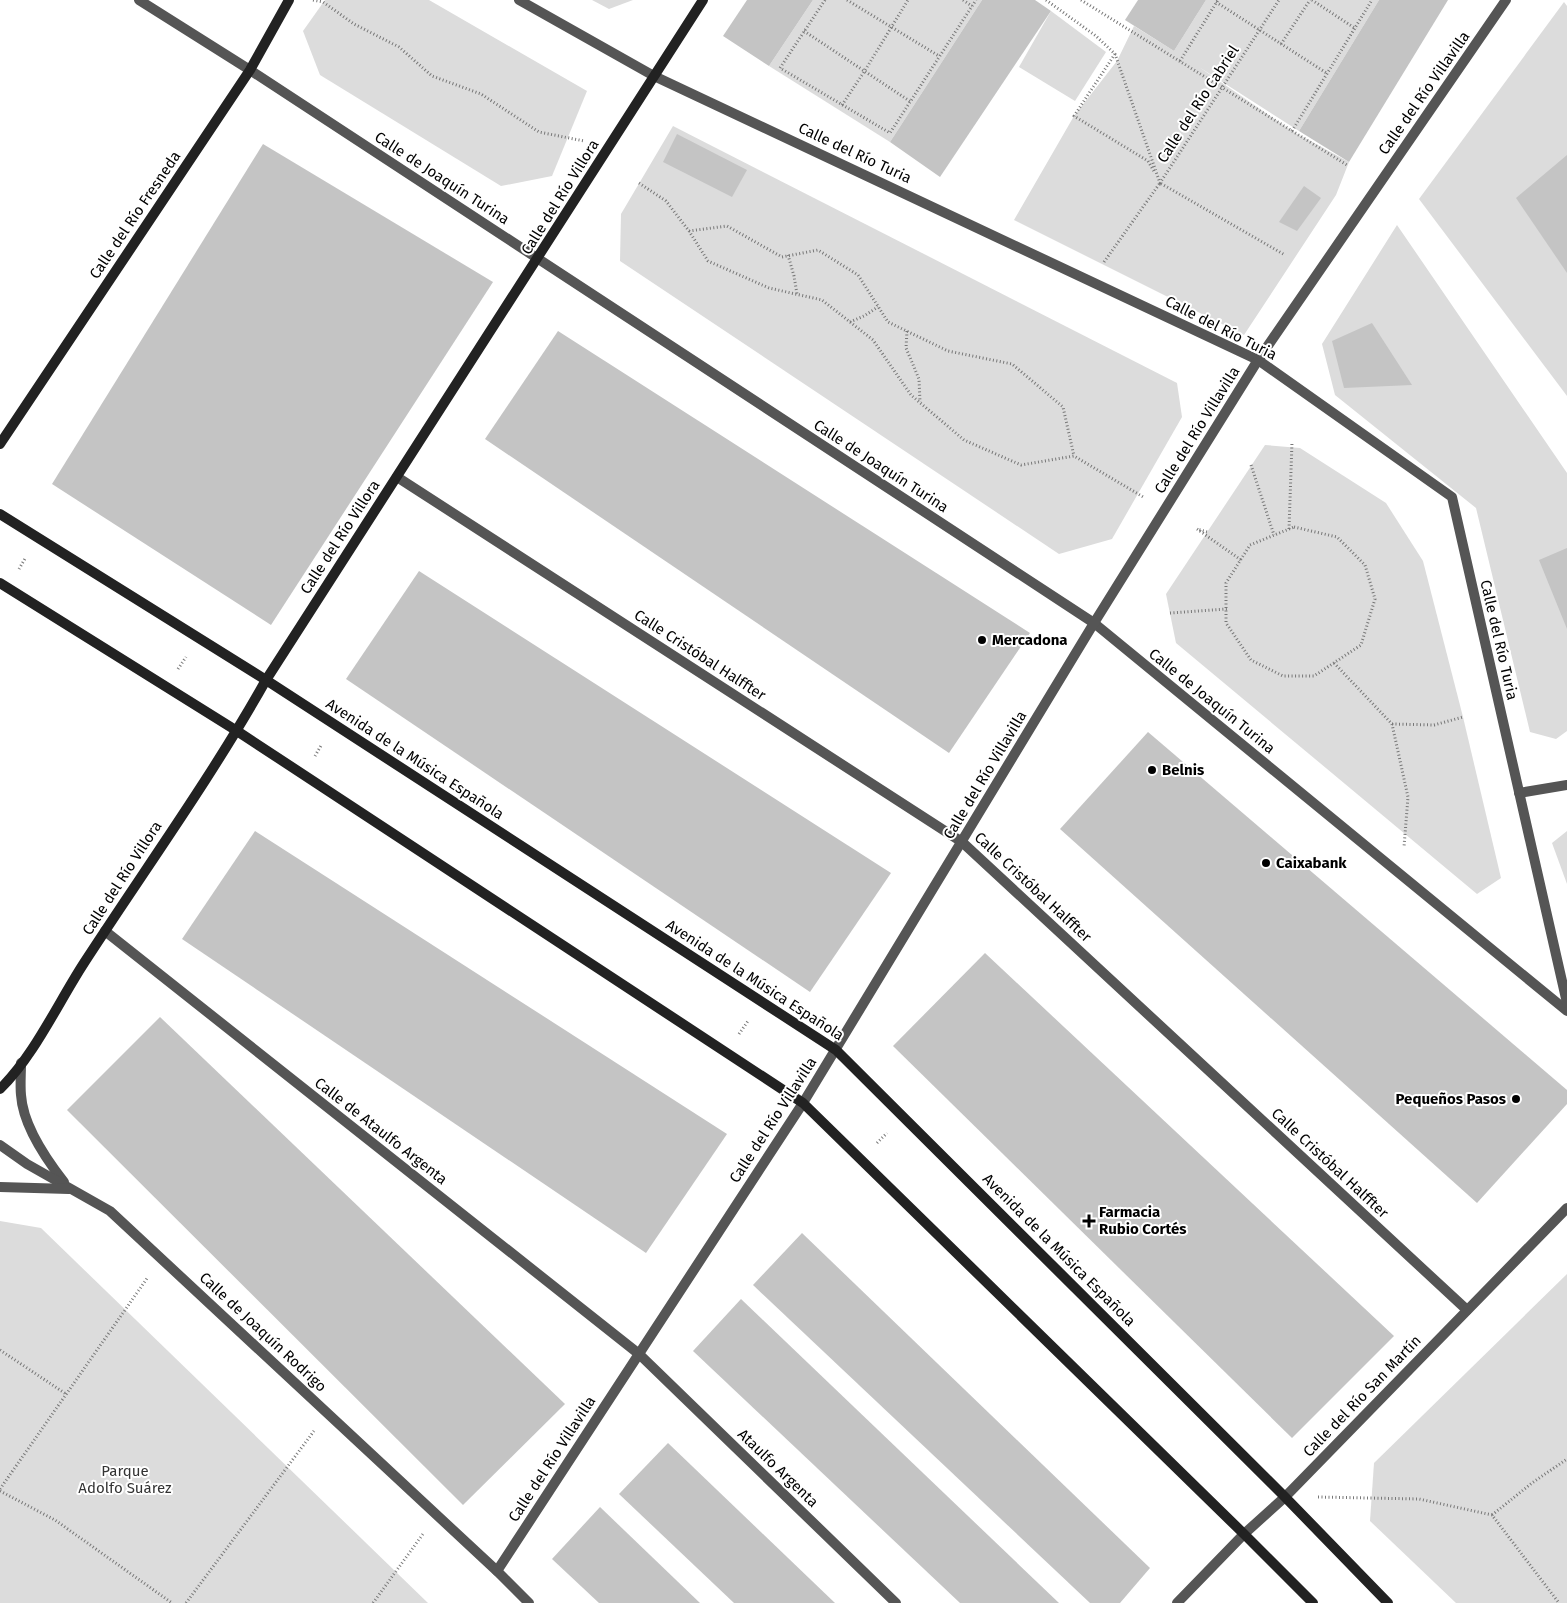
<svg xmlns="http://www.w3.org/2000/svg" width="1567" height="1603" viewBox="0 0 1567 1603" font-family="'Fira Sans',sans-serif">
<rect width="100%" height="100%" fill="#fff"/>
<!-- green -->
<g fill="#dcdcdc">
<polygon points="325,0 429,0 587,91 552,176 501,186 320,75 303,31"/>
<polygon points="592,0 633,0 609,9"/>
<polygon points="813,0 982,0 890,142 769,66"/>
<polygon points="1206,0 1379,0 1299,131 1199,67 1292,131 1349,162 1336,195 1244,335 1014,220 1074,116 1117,61 1134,26 1174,51"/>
<polygon points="1564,2 1567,6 1567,396 1419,199"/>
<polygon points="1051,11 1106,52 1075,101 1019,67"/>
<polygon points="673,126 1177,383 1182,417 1112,539 1059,554 620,261 621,214"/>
<polygon points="1397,225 1567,473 1567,731 1556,739 1530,732 1476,508 1335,395 1322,344"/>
<polygon points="1265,445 1300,448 1386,503 1423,561 1463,717 1501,878 1477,894 1176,643 1166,594"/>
<polygon points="1567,831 1567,884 1552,843"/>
<polygon points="0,1221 41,1228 428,1603 0,1603"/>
<polygon points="1567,1274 1567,1603 1456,1603 1370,1521 1374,1463"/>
</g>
<!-- building -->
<g fill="#c4c4c4">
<polygon points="747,0 813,0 769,66 723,36"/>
<polygon points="982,0 1035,0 1051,11 940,177 890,142"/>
<polygon points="1138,0 1206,0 1174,51 1125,20"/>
<polygon points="1379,0 1448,0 1349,162 1299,131"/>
<polygon points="677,134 747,170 732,197 663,162"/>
<polygon points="263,144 493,282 271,625 52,484"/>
<polygon points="1567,155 1567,273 1516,198"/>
<polygon points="1304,186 1321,198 1297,231 1279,222"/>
<polygon points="1372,323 1412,385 1344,388 1332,341"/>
<polygon points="558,331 1030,633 949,753 485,439"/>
<polygon points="1567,548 1567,629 1539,560"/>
<polygon points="419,571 891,873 810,992 346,679"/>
<polygon points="1148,732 1567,1090 1567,1104 1477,1203 1060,829"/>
<polygon points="255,831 727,1134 646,1253 182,939"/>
<polygon points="985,953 1394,1336 1292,1438 893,1046"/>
<polygon points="160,1017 565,1404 463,1505 67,1110"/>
<polygon points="802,1233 1150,1568 1120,1603 1090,1603 753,1285"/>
<polygon points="741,1299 1059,1603 960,1603 693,1351"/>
<polygon points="668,1443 835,1603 734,1603 619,1494"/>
<polygon points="600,1507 700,1603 599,1603 552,1559"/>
</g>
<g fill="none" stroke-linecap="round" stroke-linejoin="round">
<!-- path -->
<g stroke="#777" stroke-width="3" stroke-dasharray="1 2.5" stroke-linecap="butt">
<polyline points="313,0 323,2 354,24 399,47 432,76 481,94 539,132 584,141"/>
<polyline points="825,0 780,68 890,133 976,0"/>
<polyline points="847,0 939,56"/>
<polyline points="963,0 972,6"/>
<polyline points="1046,0 1096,36 1115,54 1160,183 1279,0"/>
<polyline points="1081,0 1347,165"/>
<polyline points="1312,0 1356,29"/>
<polyline points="1216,2 1328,74"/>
<polyline points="804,31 911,102"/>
<polyline points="1281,44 1310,0"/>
<polyline points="1115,54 1074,116 1148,161 1155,173"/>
<polyline points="1180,61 1218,0"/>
<polyline points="842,105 864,72 908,0"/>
<polyline points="1292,131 1372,0"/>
<polyline points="639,183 666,201 689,231 708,261 769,288 822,300 873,340 911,395 964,440 1021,465 1074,456 1145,498"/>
<polyline points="689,231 727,226 782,257 818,250 858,275 888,322 948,351 1012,364 1063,407 1074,456"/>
<polyline points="788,255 794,276 797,294"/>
<polyline points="1104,262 1160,183 1285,255"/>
<polyline points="850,322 864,316 878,307"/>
<polyline points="907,331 906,348 919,379 920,402"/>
<polyline points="1251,465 1274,535"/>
<polygon points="1294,527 1337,537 1365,565 1375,599 1361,645 1314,676 1283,676 1251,660 1226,623 1226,583 1250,545"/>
<polyline points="1289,529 1292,442"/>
<polyline points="1207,532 1197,529 1241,560"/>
<polyline points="19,569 26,557"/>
<polyline points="1170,613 1227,609"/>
<polyline points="1334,663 1392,724 1408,797 1404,847"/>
<polyline points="178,669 186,657"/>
<polyline points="1392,724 1434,725 1463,717"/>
<polyline points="315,756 322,744"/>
<polyline points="739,1034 748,1021"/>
<polyline points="877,1143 887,1133"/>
<polyline points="0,1350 66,1394"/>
<polyline points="0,1489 148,1277"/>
<polyline points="0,1491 55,1520 172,1603"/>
<polyline points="1318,1497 1419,1499 1492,1515 1559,1603"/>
<polyline points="1492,1515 1532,1483 1567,1459"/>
<polyline points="186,1603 314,1431"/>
<polyline points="373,1603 423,1534"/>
</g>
<!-- street -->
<g stroke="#555" stroke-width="10">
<polyline points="139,0 250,70 1094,623 1567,1011"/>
<polyline points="519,0 654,76 1258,360 1452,497 1567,1003"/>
<polyline points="397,477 962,842 1467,1310"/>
<polyline points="1519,793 1567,785"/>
<polyline points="105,931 639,1354 896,1603"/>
<path d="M 21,1063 C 21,1074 20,1085 21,1095 C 23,1126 46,1159 64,1182"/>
<polyline points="0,1145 27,1164 110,1211 497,1571 529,1603"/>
<polyline points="0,1187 69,1189"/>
<polyline points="497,1571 803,1103 1094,623 1258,360 1506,0"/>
<polyline points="1177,1603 1244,1534 1285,1497 1567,1208"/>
</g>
<!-- secondary -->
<g stroke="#222" stroke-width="10">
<polyline points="0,444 250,70 289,0"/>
<polyline points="0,514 266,680 836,1050 1285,1497 1388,1603"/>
<polyline points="0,583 237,731 803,1103 1244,1534 1313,1603"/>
<path d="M 0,1089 C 34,1056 58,1003 84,963 C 145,869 211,778 266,680 L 703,0"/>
</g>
</g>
<!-- markers -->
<g fill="#000" stroke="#fff" stroke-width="2">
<circle cx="982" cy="640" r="5"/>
<circle cx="1152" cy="770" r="5"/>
<circle cx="1266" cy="863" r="5"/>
<circle cx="1516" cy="1099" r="5"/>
<path d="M1086.5 1213.5h5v5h5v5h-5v5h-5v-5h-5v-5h5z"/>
</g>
<g text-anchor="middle" stroke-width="4" stroke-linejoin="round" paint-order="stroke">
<!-- street labels -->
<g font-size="15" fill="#000" stroke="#fff">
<text transform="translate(1424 93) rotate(-55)" y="5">Calle del Río Villavilla</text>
<text transform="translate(1198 104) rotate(-57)" y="5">Calle del Río Cabriel</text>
<text transform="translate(855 153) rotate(25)" y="5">Calle del Río Turia</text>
<text transform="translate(442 178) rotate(33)" y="5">Calle de Joaquín Turina</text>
<text transform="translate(560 197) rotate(-58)" y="5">Calle del Río Villora</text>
<text transform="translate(135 215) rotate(-56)" y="5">Calle del Río Fresneda</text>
<text transform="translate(1221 328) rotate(27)" y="5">Calle del Río Turia</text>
<text transform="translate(1197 430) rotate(-58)" y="5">Calle del Río Villavilla</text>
<text transform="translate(881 466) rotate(33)" y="5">Calle de Joaquín Turina</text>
<text transform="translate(340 537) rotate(-57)" y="5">Calle del Río Villora</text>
<text transform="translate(1499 640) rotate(77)" y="5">Calle del Río Turia</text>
<text transform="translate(700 655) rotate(33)" y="5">Calle Cristóbal Halffter</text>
<text transform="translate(1212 701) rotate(39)" y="5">Calle de Joaquín Turina</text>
<text transform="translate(415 759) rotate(33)" y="5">Avenida de la Música Española</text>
<text transform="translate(985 775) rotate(-59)" y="5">Calle del Río Villavilla</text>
<text transform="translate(122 878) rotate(-57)" y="5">Calle del Río Villora</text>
<text transform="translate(1033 887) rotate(43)" y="5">Calle Cristóbal Halffter</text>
<text transform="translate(755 980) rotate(33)" y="5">Avenida de la Música Española</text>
<text transform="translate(773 1120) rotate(-57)" y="5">Calle del Río Villavilla</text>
<text transform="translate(381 1131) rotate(38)" y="5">Calle de Ataulfo Argenta</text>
<text transform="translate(1330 1163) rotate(43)" y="5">Calle Cristóbal Halffter</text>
<text transform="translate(1059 1250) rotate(45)" y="5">Avenida de la Música Española</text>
<text transform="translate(263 1332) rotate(43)" y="5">Calle de Joaquín Rodrigo</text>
<text transform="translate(1362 1396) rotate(-46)" y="5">Calle del Río San Martín</text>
<text transform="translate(552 1459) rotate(-57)" y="5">Calle del Río Villavilla</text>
<text transform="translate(778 1468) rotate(44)" y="5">Ataulfo Argenta</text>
</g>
<!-- poi labels -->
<g font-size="15" font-weight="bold" fill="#000" stroke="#fff" text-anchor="start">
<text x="992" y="645">Mercadona</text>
<text x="1162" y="775">Belnis</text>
<text x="1276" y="868">Caixabank</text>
<text x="1506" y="1104" text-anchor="end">Pequeños Pasos</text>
<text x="1099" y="1217">Farmacia<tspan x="1099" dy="17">Rubio Cortés</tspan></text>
</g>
<!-- park labels -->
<g font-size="15" fill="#333" stroke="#fff">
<text x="125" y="1476">Parque<tspan x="125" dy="17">Adolfo Suárez</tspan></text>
</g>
</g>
</svg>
